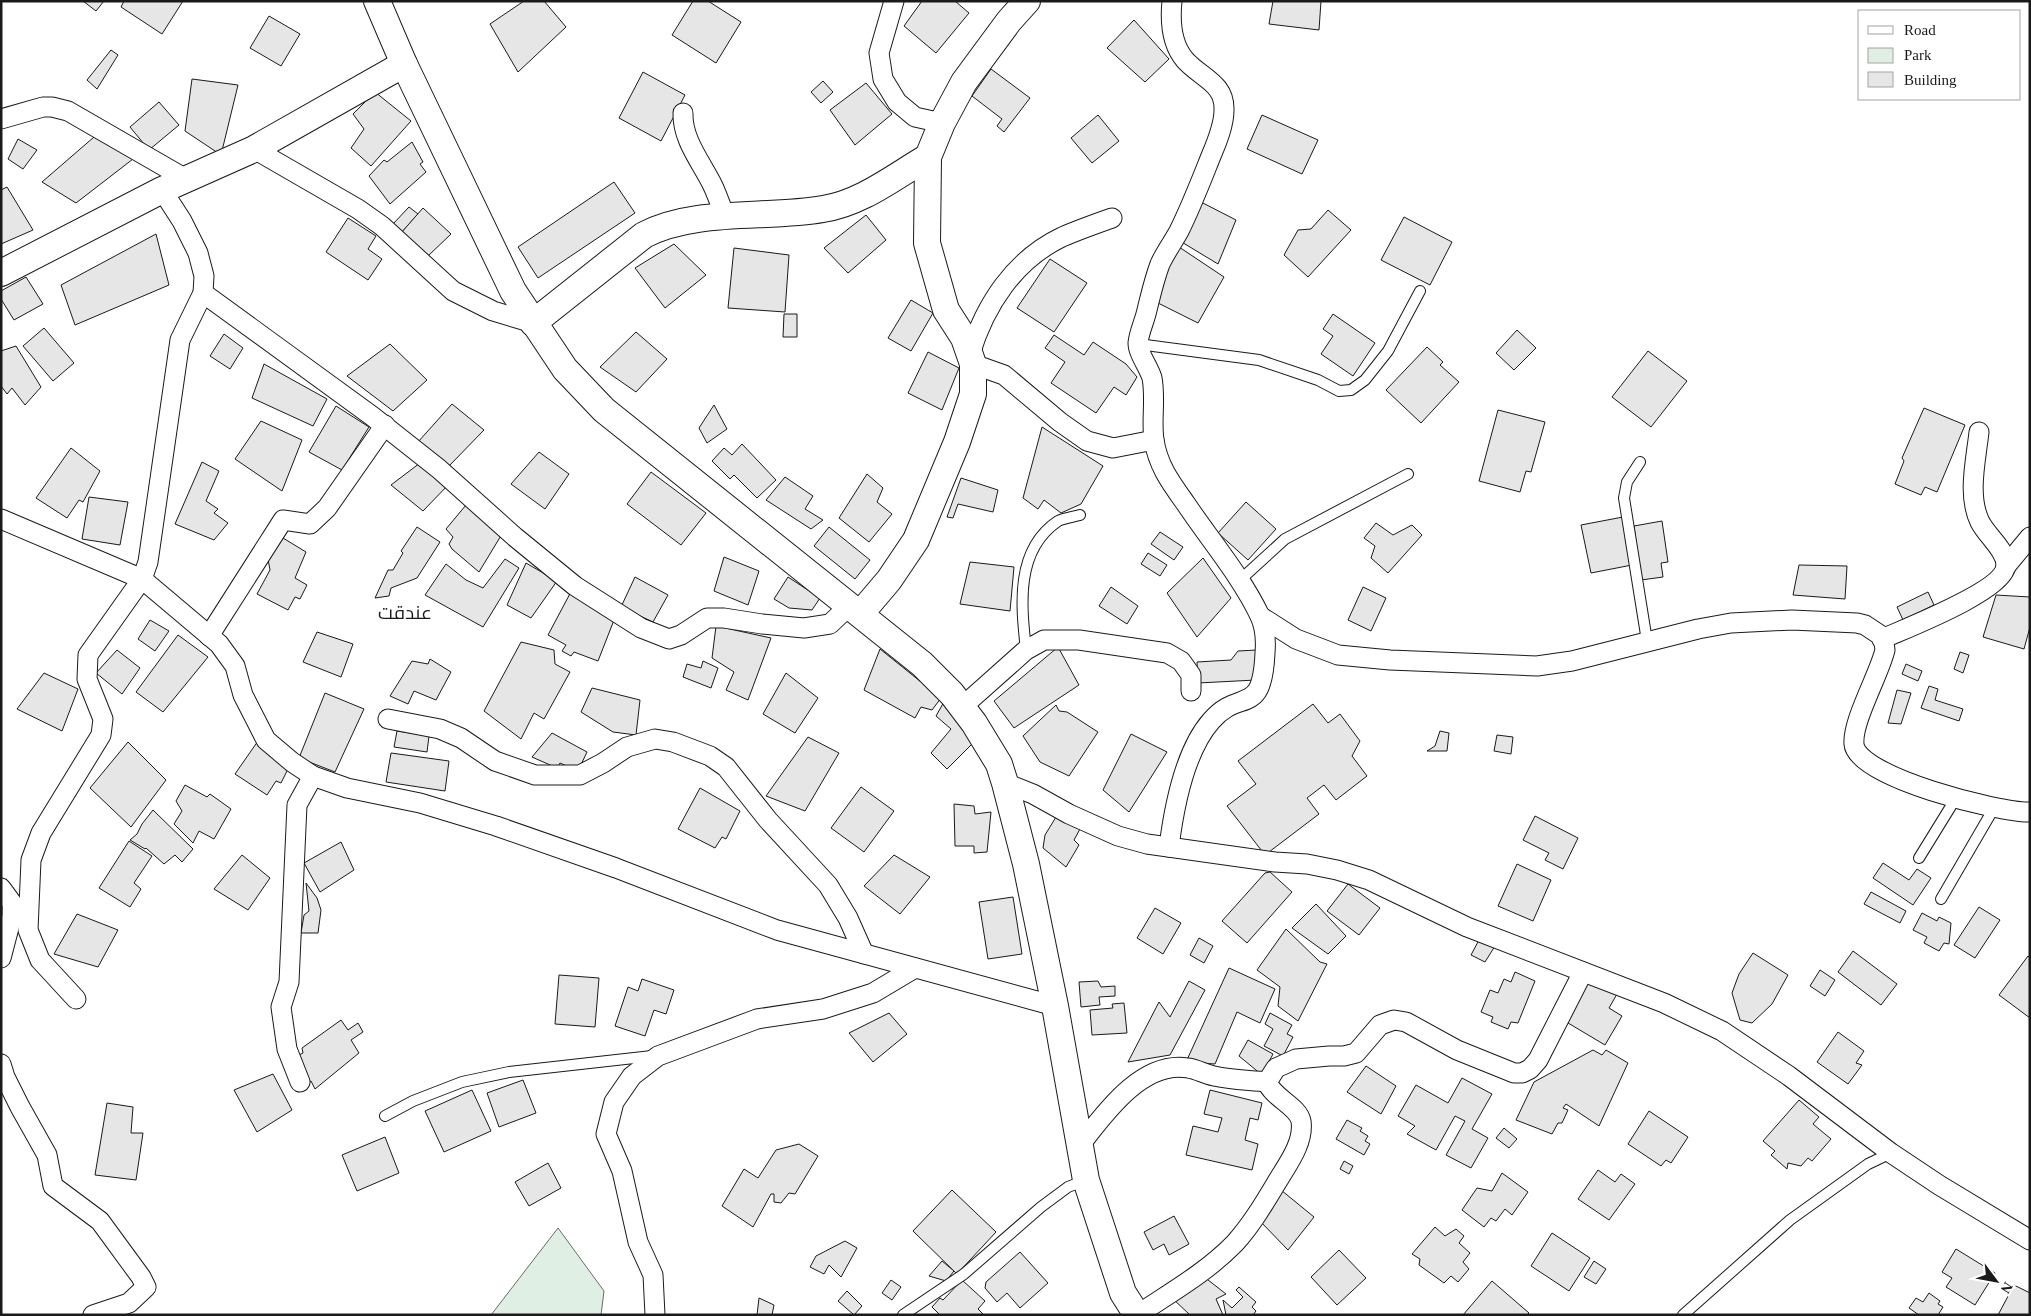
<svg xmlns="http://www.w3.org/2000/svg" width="2031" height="1316" viewBox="0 0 2031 1316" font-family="'Times New Roman',Cairo,serif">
<rect width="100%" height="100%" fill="#fff"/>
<!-- green -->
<polygon fill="#e0efe3" stroke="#6a6a6a" points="558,1228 604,1291 601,1315 491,1315"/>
<!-- building -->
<g fill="#e6e6e6" stroke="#1a1a1a">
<polygon points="83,1 104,1 96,11"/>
<polygon points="124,1 183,1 162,34 121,7"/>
<polygon points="524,1 544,1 566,27 518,72 490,24"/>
<polygon points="693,1 708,1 741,22 716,63 672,35"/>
<polygon points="922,1 955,1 969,13 936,53 904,26"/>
<polygon points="1273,1 1321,1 1319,30 1269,24"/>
<polygon points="269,16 300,34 281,66 250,48"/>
<polygon points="1134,20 1169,59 1145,82 1107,48"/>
<polygon points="111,50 118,55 97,89 87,80"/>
<polygon points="991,69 1030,98 1004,132 997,126 1002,119 972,96"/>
<polygon points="643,72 685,95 661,141 619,118"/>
<polygon points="192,79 238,85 221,155 185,131"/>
<polygon points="823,81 833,92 821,103 811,92"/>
<polygon points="866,83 892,114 855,145 830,110"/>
<polygon points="375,92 411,121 371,166 351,148 364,129 353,114"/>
<polygon points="159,102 179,125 149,150 130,127"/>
<polygon points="1098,115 1119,141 1092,163 1071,138"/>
<polygon points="1262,115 1318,140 1302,174 1247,149"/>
<polygon points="94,137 133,159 76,203 42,182"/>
<polygon points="18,139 37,150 23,169 8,159"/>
<polygon points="412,142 423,162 420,164 426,172 390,204 369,176 384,160 387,162"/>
<polygon points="614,182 635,213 538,278 518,247"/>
<polygon points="7,187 33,230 1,244 1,190"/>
<polygon points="1199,201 1236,220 1218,264 1180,241"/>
<polygon points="409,207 418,214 401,233 393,224"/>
<polygon points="423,208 451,234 428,256 401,233"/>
<polygon points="1328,210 1351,230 1308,277 1284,255 1298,230 1311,229"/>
<polygon points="866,215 886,240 848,273 824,248"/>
<polygon points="1404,217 1452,242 1430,285 1381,260"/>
<polygon points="348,218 376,236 368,249 382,259 368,280 326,252"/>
<polygon points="156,234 169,285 75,325 61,285"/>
<polygon points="674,244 706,275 665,308 635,268"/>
<polygon points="1176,245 1224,277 1198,323 1152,300"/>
<polygon points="734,248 789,255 785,312 728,308"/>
<polygon points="1050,259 1087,283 1054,332 1017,308"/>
<polygon points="26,277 43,304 14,320 1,299 1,291"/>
<polygon points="911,300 933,313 911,351 888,338"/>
<polygon points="784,314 797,314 797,337 783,337"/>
<polygon points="1333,314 1375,343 1353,376 1321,354 1333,336 1323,329"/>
<polygon points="44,328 74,363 53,381 23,346"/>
<polygon points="1517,330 1536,348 1514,370 1496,353"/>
<polygon points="636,332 667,359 636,392 600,367"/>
<polygon points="224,334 243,348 230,369 210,356"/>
<polygon points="1054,335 1084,355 1093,342 1126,364 1137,377 1126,395 1114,387 1096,413 1051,383 1065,362 1045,348"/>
<polygon points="390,344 427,380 393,411 347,376"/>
<polygon points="16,346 41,387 25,405 12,388 7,394 1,386 1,351"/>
<polygon points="1427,347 1443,362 1440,365 1459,382 1421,423 1386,390"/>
<polygon points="1648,351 1687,381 1651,427 1612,397"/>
<polygon points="928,352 959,368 942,410 908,393"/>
<polygon points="264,364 327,399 313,426 252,398"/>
<polygon points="452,404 484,430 449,466 418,442"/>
<polygon points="714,405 727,429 707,443 699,428"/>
<polygon points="336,406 369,427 342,470 309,452"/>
<polygon points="1924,408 1965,425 1937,492 1925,487 1921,495 1895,484 1904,461 1902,458"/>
<polygon points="1498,410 1545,422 1531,472 1526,471 1520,492 1479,481"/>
<polygon points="261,421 302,440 282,491 235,459"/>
<polygon points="1042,427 1103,466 1081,504 1061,513 1044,500 1038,509 1023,498"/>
<polygon points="742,444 776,480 757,498 734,475 730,479 712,461 724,448 732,455"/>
<polygon points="71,448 100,471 83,502 79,500 67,518 36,498"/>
<polygon points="539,452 569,474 545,509 511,484"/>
<polygon points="202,462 219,471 206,501 218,509 214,513 228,523 214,540 175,524"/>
<polygon points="420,463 450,483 423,511 391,485"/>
<polygon points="651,472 706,513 681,545 627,504"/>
<polygon points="867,474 883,488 877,502 892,514 869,542 839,518"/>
<polygon points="785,477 813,496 805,509 823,520 811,529 766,500"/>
<polygon points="961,478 998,490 993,512 958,504 953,518 947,517"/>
<polygon points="89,497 128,502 120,545 82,539"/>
<polygon points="471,499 502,534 479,572 452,549 449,544 453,537 446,529"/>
<polygon points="1246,502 1276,529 1248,560 1218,533"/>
<polygon points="1623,517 1632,565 1591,573 1581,525"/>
<polygon points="1662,521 1668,562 1661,563 1663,577 1641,580 1634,526"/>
<polygon points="1376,523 1393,535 1412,525 1422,535 1388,573 1371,558 1375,546 1364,538"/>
<polygon points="417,527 440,542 417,578 391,588 389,596 375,598 388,570 393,570 403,553 401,551"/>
<polygon points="829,527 870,560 855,579 814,546"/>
<polygon points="1160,532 1183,547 1174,560 1151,544"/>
<polygon points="283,538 306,552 295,578 307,585 300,599 295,597 288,610 257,594 270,570 268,559"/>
<polygon points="1148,553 1167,565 1160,576 1141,564"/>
<polygon points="724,557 759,571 748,605 714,591"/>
<polygon points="1203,558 1231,598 1197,637 1167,593"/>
<polygon points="505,559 519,568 483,627 425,595 446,564 466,580 483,588"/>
<polygon points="970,562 1014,567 1010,611 960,604"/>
<polygon points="526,563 557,581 531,618 507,605"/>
<polygon points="1799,565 1847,566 1845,599 1793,595"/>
<polygon points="635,577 668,595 653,622 621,607"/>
<polygon points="788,577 820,598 812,610 789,608 774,599"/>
<polygon points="1111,587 1138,606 1127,624 1099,606"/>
<polygon points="1363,587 1386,598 1371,631 1348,620"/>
<polygon points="573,588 616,615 598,661 574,652 571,656 562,651 566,645 548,635"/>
<polygon points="1928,592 1934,605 1903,620 1897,607"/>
<polygon points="1996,595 2030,597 2030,627 2024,649 1983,637"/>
<polygon points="150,620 169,631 155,651 138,639"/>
<polygon points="716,626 771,638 748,700 726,690 734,672 712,658"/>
<polygon points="317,632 353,644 341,677 303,662"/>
<polygon points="178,635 208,657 163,712 136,692"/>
<polygon points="521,642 554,650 555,664 570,672 544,719 534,713 521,739 484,711"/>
<polygon points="1058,647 1079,685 1014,728 994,701"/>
<polygon points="880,649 941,698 932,710 921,707 915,718 864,690"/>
<polygon points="117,650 140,668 122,694 96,673"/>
<polygon points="1257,650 1256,680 1198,683 1197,662 1231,660 1238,651"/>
<polygon points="1960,652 1969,655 1963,673 1954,669"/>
<polygon points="430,659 451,672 436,700 414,691 408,704 390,696 412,661 428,664"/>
<polygon points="703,661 718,668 711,688 683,677 687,664 701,668"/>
<polygon points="1906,664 1922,671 1918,681 1902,674"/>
<polygon points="44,673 78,689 62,731 17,709"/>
<polygon points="786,673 818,698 795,733 763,714"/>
<polygon points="1929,686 1938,689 1935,700 1963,709 1959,721 1921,708"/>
<polygon points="592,688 640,700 636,735 613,732 581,712"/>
<polygon points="1897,690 1911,693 1901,724 1888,723"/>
<polygon points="325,693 364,709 335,772 299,758"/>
<polygon points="945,700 974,742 947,769 931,753 951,729 936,716"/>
<polygon points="1313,704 1328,723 1340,714 1360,741 1352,756 1367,776 1336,800 1324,785 1307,798 1319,814 1265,855 1227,806 1256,784 1238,761"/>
<polygon points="1056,705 1059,711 1067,712 1098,732 1069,776 1040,762 1023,736"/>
<polygon points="397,731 429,736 427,752 394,747"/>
<polygon points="1440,731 1449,733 1447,751 1427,751 1435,746"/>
<polygon points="552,733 587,752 578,771 560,763 557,768 532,757"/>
<polygon points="1131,734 1167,752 1129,812 1103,790"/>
<polygon points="1497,735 1513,737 1511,754 1494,751"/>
<polygon points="808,737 839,753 805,811 766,796"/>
<polygon points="258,741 290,765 281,783 276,781 267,795 235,774"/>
<polygon points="128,742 166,780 131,827 90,788"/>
<polygon points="391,753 449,761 445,791 386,782"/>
<polygon points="185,785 207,797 210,794 231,809 214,839 199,831 193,843 174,824 182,811 176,801"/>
<polygon points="861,787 894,811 864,852 831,828"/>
<polygon points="700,788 740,811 726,839 722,837 715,848 678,829"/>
<polygon points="954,804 974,806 975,814 991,812 987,852 974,853 974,846 955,846"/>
<polygon points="153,810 193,849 182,862 175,855 164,864 146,848 145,849 130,840 137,834 142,824"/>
<polygon points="1535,816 1578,838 1563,869 1545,860 1549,853 1523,840"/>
<polygon points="1056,817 1080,829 1074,840 1079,845 1066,867 1043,848 1045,835"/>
<polygon points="129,841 152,856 134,883 141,889 130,907 99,888"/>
<polygon points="341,842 354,870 320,892 304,863"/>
<polygon points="242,855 270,878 248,910 214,889"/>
<polygon points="894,855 930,877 900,914 864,886"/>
<polygon points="1883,863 1909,880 1917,869 1931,878 1913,905 1873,878"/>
<polygon points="1517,864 1551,880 1533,921 1498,906"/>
<polygon points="1270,872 1292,892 1247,943 1222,921 1265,873"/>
<polygon points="306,883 317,898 321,910 318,933 301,933 304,915 309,911"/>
<polygon points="1348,884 1380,908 1359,935 1327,911"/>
<polygon points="1871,892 1906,911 1900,923 1864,904"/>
<polygon points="1013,897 1022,954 988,959 979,902"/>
<polygon points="1316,904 1346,936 1328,954 1292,928"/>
<polygon points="1979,907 2000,920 1975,958 1954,945"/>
<polygon points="1155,908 1181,923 1163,954 1137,938"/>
<polygon points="1922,913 1937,921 1939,917 1951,923 1949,944 1944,943 1939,951 1924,943 1927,937 1913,930"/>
<polygon points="77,914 118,930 98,967 54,954"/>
<polygon points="1286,929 1320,962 1327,964 1298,1021 1278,1006 1280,987 1257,970"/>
<polygon points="1199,938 1213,946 1204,963 1190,955"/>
<polygon points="1480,938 1495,946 1485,962 1471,955"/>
<polygon points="1853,951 1897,984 1881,1005 1838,972"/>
<polygon points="1753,953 1788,975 1772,1004 1752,1023 1740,1020 1732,993 1739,974"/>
<polygon points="2028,956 2030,958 2030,1018 1999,995"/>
<polygon points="1229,968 1275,989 1260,1023 1237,1012 1215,1064 1186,1062"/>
<polygon points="1820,970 1835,980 1825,996 1810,986"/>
<polygon points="1515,972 1535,981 1518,1023 1511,1022 1508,1029 1491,1022 1493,1017 1481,1012 1490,990 1498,993 1504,979 1511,982"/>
<polygon points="559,975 599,978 595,1027 555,1024"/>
<polygon points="1589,977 1617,994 1609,1008 1622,1016 1605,1045 1563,1020"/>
<polygon points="642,979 674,990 666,1014 654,1010 645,1036 615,1026 628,987 638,991"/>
<polygon points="1098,981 1101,987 1115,986 1115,996 1099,997 1100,1005 1081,1007 1079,982"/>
<polygon points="1189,981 1205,990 1170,1055 1128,1062 1159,1002 1170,1017"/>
<polygon points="1124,1003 1127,1033 1092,1035 1090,1010 1113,1008 1112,1004"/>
<polygon points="889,1013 907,1034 873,1062 849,1033"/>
<polygon points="1270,1013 1292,1025 1287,1034 1293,1037 1283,1056 1264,1046 1273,1029 1265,1024"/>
<polygon points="341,1020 348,1030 358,1023 363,1032 351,1040 359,1053 315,1089 311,1081 306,1084 297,1056 303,1053 302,1048"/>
<polygon points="1838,1032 1864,1051 1856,1063 1862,1065 1848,1084 1817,1062"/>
<polygon points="1248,1040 1273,1054 1262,1075 1239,1056"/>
<polygon points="1593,1050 1602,1055 1606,1050 1628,1063 1599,1126 1566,1104 1563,1108 1568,1110 1562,1123 1558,1123 1552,1134 1516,1120 1534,1082"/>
<polygon points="1366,1066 1396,1086 1381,1114 1347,1092"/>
<polygon points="273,1074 292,1110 257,1132 234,1090"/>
<polygon points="1462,1078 1492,1094 1472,1129 1488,1138 1471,1168 1446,1155 1465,1121 1455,1116 1436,1150 1407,1134 1415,1126 1398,1116 1416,1085 1448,1103"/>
<polygon points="523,1080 536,1113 499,1127 487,1093"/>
<polygon points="472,1090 491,1131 444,1152 425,1111"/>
<polygon points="1210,1090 1262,1103 1258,1120 1250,1118 1245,1140 1258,1144 1252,1170 1186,1155 1193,1126 1218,1132 1222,1118 1204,1114"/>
<polygon points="1799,1100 1819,1117 1813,1124 1831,1139 1812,1161 1808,1158 1801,1166 1788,1163 1787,1169 1771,1155 1775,1151 1763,1141"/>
<polygon points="107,1103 133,1107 131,1133 143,1133 136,1180 95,1175"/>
<polygon points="1649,1111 1688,1137 1671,1163 1666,1160 1661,1166 1628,1144"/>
<polygon points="1347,1120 1362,1128 1360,1131 1368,1136 1365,1141 1370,1144 1364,1155 1336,1139"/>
<polygon points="1504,1128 1517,1139 1509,1148 1496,1138"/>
<polygon points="385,1137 399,1173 357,1191 342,1155"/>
<polygon points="799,1144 818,1156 795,1194 789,1193 781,1203 774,1202 774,1194 771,1194 753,1227 722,1206 744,1169 758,1178 776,1150"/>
<polygon points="1344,1161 1353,1166 1349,1174 1340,1169"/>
<polygon points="548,1163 561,1188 529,1206 515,1182"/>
<polygon points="1598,1170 1615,1182 1621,1174 1635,1184 1609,1220 1578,1199"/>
<polygon points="1502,1173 1528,1192 1512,1215 1505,1209 1496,1221 1491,1218 1484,1227 1462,1210 1477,1188 1492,1191"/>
<polygon points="952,1190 996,1232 957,1274 913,1231"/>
<polygon points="1281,1190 1314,1217 1288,1250 1259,1220"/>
<polygon points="1174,1216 1189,1244 1169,1255 1164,1244 1153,1250 1144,1232"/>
<polygon points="1435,1227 1445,1236 1456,1229 1464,1236 1459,1243 1470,1253 1463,1262 1469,1269 1458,1282 1451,1276 1444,1283 1419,1265 1420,1259 1412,1254"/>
<polygon points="1552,1233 1590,1258 1569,1291 1531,1266"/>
<polygon points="845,1241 857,1248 841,1277 829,1265 824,1274 810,1267 816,1256"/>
<polygon points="1956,1249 1995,1273 1975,1305 1946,1287 1952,1278 1942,1272"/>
<polygon points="1339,1250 1366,1278 1337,1305 1311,1277"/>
<polygon points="1020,1252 1048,1283 1020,1308 1007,1293 997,1302 985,1288 986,1282"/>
<polygon points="942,1261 954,1271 946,1281 929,1276"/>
<polygon points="1594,1261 1606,1269 1596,1284 1584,1277"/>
<polygon points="1203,1276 1226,1294 1216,1299 1223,1315 1190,1315 1172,1298"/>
<polygon points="891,1280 901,1287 892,1300 882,1293"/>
<polygon points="962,1280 985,1301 978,1309 984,1315 940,1315 932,1307 940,1298 943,1300"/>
<polygon points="1492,1281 1529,1313 1527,1315 1463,1315"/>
<polygon points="2014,1285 2030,1293 2030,1315 1998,1315"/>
<polygon points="1239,1287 1256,1302 1252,1307 1256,1311 1253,1315 1226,1315 1223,1300 1232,1308 1243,1297 1236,1290"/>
<polygon points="847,1291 862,1306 854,1315 838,1301"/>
<polygon points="1929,1293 1940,1301 1938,1304 1943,1307 1938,1315 1919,1315 1909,1308 1916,1298 1923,1302"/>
<polygon points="759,1298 774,1305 772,1315 757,1315"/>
</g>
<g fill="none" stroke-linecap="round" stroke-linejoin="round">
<!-- lane casing -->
<g stroke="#1a1a1a" stroke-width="12">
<g id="lane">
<polyline points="1138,344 1259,360 1318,380 1339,391 1351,390 1365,380 1388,351 1420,291"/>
<polyline points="1640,462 1627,482 1624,498 1647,641"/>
<polyline points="1239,581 1285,539 1408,474"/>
<path d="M 1026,650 C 1021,605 1015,550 1058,521 C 1064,518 1073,517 1080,515"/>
<polyline points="1919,858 1956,798"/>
<polyline points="1941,899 1994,808"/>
<polyline points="385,1116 413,1101 462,1082 509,1072 652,1056"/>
<polyline points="903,1315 964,1274 1041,1207 1068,1187 1086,1180"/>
<polyline points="1683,1315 1790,1220 1868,1164 1891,1153"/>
</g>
</g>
<!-- street casing -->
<g stroke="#1a1a1a" stroke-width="21">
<g id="street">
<polyline points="894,1 879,53 883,79 897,102 915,117 942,123"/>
<path d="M 683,113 C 682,139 701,162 712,184 C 717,194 721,206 725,217"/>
<polyline points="1,119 43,107 52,107 68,111 186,179"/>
<polyline points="254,149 358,209 382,226 453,291 493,311 533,323"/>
<polyline points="203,293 372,416 439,469 515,537 575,586 641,628 669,639 681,635 707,618 724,618 762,624 804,628 830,624 850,605"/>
<path d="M 970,354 C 985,305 1014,260 1062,237 C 1078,230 1095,224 1112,218"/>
<polyline points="973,364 1004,375 1060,422 1087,441 1113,448 1154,440"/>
<polyline points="1,519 142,579 219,644 235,666 243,695 266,740 292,762 313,776 347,788 420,803 496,826 616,868 777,930 1055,1006"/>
<polyline points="2006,566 2030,537"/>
<path d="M 1260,616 L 1296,639 L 1338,655 L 1390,660 L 1537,666 L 1572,661 L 1698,629 L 1731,623 L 1792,620 L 1857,623 L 1865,625 L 1880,635 L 1884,643 L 1885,650 C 1879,675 1852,721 1854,744 C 1856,777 2000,813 2030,812"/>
<polyline points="209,636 283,520 310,524 327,508 385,425"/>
<path d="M 1882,639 C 1904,629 2007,590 2006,564 C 2005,549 1987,536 1980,522 C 1967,496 1976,460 1979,432"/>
<polyline points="962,707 1026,650 1044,640 1079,640 1167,653 1181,661 1191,675 1191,691"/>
<polyline points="388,719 440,729 461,738 495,761 535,775 580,775 603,763 627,747 655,739 673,742 710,756 726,767 768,820 828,885 848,918 864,954"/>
<polyline points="1005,783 1033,794 1069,814 1118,836 1147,844 1275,862 1307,864 1337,870 1369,880 1467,927 1664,1003 1722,1031 1789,1076 1891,1153 1939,1185 2030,1240"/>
<path d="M 1169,847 C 1174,807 1184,752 1211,721 C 1240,687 1262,719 1265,653 C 1266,641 1265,627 1260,616 C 1241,576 1210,540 1186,504 C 1171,483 1158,466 1154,440 C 1151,420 1156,399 1152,378 C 1149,367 1138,354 1138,343 C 1139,332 1145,320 1147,310 C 1151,294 1154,280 1160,264 C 1165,253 1173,242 1179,231 C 1191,207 1201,181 1211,156 C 1217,142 1224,125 1224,110 C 1225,83 1201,78 1185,60 C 1172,45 1170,21 1172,1"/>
<polyline points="1,888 12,903 12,916 1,958"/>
<polyline points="76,999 40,960 28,930 31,860 41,833 101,735 103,719 87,679 88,655 142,579 148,562 180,340 203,293 204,276 198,253 182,221 162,190"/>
<polyline points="1,1064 5,1077 20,1107 47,1155 53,1186 100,1221 141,1277 146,1287 129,1303 93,1315"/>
<polyline points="300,1082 287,1049 281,1007 289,982 297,805 313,776"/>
<path d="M 1080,1145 C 1104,1114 1142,1060 1188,1068 C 1196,1069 1205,1074 1214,1076 C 1231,1080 1250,1080 1267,1082"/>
<polyline points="655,1315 653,1275 638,1242 622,1171 606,1134 614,1102 632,1076 658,1056 757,1019 823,1009 873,993 915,968"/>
<path d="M 1137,1315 C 1170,1293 1207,1272 1235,1243 C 1253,1223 1266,1200 1280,1177 C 1290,1161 1304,1141 1301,1121 C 1298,1106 1273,1098 1267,1082 L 1276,1068 L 1296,1059 L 1329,1056 L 1344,1056 L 1356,1053 L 1380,1025 L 1394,1020 L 1406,1022 L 1457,1050 L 1514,1073 L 1522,1073 L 1530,1069 L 1538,1060 L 1583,972"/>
</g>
</g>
<!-- secondary casing -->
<g stroke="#1a1a1a" stroke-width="28">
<g id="secondary">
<polyline points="377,1 404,64 513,291 565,369 604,410 922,664 952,694 974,723 999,764 1005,783 1026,864 1055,1006 1086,1180 1123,1293 1137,1315"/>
<polyline points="1,273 162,190 254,149 404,64"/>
<path d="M 533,323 L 644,235 C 695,208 767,219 823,209 C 862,203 895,176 928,157"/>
<polyline points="861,613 889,580 916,540 957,442 973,394 973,364 964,338 946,310 927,243 928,157 942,123 964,82 1009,21 1027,1"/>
</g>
</g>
<!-- lane -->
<use href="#lane" stroke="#fff" stroke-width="10"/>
<!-- street -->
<use href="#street" stroke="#fff" stroke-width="19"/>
<!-- secondary -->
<use href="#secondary" stroke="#fff" stroke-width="26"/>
</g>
<g text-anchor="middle" stroke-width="4" stroke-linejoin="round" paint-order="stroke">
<!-- quarter labels -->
<g font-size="19" fill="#1a1a1a" stroke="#fff">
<text x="405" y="619">عندقت</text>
</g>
</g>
<!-- border -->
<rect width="2031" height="1316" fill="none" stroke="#1a1a1a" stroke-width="5"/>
<!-- legend -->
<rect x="1858" y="10" width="162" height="90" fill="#ffffff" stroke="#a3a3a3"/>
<rect x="1868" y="26" width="25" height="8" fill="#ffffff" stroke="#a3a3a3"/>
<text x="1904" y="35" font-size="15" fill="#1a1a1a">Road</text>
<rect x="1868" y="48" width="25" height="15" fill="#e0efe3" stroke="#a3a3a3"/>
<text x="1904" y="60" font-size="15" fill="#1a1a1a">Park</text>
<rect x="1868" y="72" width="25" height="15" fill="#e6e6e6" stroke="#a3a3a3"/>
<text x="1904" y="85" font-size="15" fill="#1a1a1a">Building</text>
<!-- north arrow -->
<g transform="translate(1996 1281) rotate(122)" stroke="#ffffff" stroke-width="4" paint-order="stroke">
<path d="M0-4L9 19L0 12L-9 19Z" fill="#1a1a1a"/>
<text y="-8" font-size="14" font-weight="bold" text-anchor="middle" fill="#1a1a1a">N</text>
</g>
</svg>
